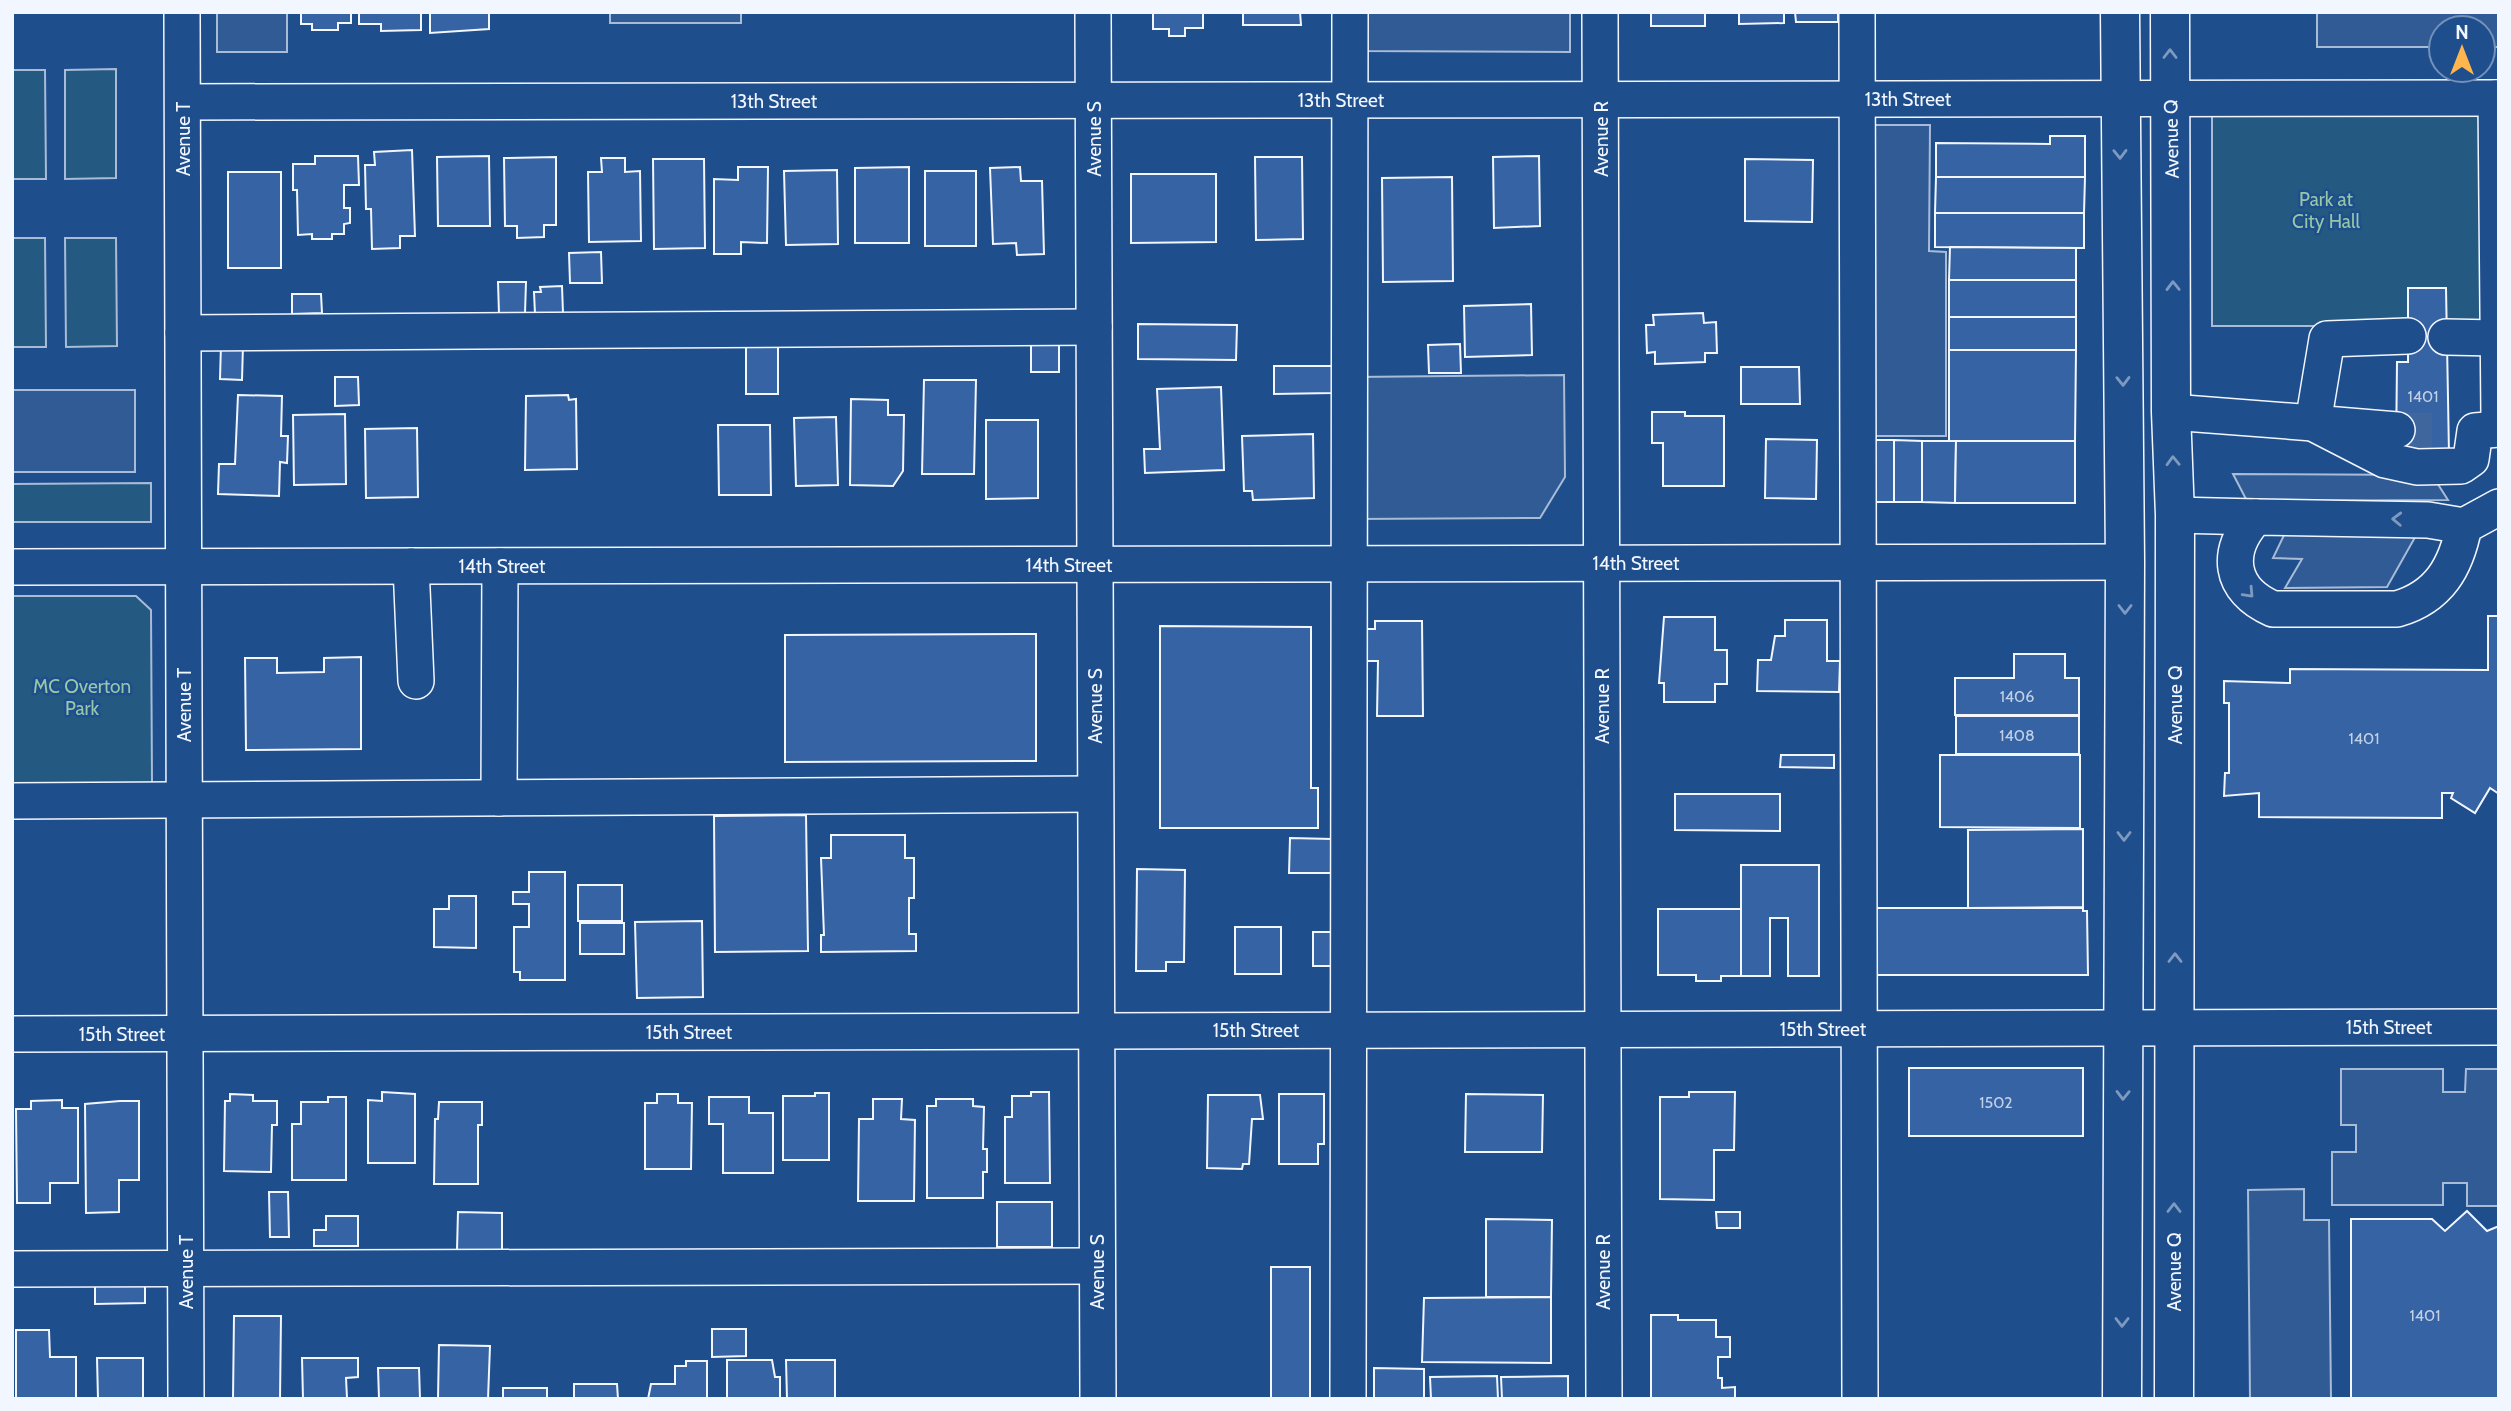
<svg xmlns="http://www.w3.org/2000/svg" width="2511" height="1411" viewBox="0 0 2511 1411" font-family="Cabin,sans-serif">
<rect width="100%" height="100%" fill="#1f4e8c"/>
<!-- green -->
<g fill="#245a82" stroke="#a8bbd7" stroke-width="2">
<polygon points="116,69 116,178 65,179 65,70"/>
<polygon points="12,70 45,70 46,179 12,179"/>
<polygon points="2212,97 2496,98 2496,323 2446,324 2446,288 2409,288 2408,326 2212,326"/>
<polygon points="12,238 45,238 46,347 12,347"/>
<polygon points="65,238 116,238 117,346 66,347"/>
<polygon points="151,483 151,522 12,522 12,484"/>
<polygon points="12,596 136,596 151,610 152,783 12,784"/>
</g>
<!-- parking -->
<g fill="#305b95" stroke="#a8bbd7" stroke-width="2">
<rect x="217" y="12" width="70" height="40"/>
<rect x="610" y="12" width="131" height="11"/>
<polygon points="1359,12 1570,12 1570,52 1359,51"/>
<polygon points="2317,12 2499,12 2499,47 2483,47 2483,28 2441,28 2441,47 2317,47"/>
<polygon points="1872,125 1930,125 1929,251 1946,252 1946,436 1871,436"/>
<polygon points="1564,375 1565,477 1540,518 1355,519 1354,377"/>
<rect x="12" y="390" width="123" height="82"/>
<polygon points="2233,474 2432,475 2448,500 2247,501"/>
<polygon points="2286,531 2418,532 2387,587 2285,588 2302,559 2273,558"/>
<polygon points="2341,1069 2443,1069 2443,1092 2465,1092 2466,1069 2499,1069 2499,1206 2467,1206 2467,1183 2443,1183 2443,1205 2332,1205 2332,1152 2356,1152 2356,1125 2341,1125"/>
<polygon points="2304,1189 2304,1220 2329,1220 2331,1399 2250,1399 2248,1190"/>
</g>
<!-- building -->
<g fill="#3563a3" stroke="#f2f6ff" stroke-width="2">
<polygon points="301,12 351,12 351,23 338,23 338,30 312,30 312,24 301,24"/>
<polygon points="359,12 421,12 421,30 381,31 381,24 359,24"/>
<polygon points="430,12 489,12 489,29 430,33"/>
<polygon points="1153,12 1203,12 1203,28 1185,28 1185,36 1169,36 1169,29 1153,29"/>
<polygon points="1243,12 1300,12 1301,25 1243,25"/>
<rect x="1651" y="12" width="54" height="14"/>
<polygon points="1739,12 1784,12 1784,23 1739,24"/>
<polygon points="1795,12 1838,12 1838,22 1796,22"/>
<polygon points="2050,136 2085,136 2085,177 1936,177 1936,143 2050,144"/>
<polygon points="412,150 415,236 400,236 400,248 372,249 371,209 366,209 365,165 375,165 374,152"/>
<polygon points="315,156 358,156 359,185 344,185 344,208 350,208 350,223 344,224 344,234 332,234 332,239 312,239 312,234 298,235 297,190 293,190 293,164 315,164"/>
<polygon points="489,156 490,226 438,226 437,157"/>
<polygon points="1539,156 1540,226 1494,228 1493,157"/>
<polygon points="556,157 556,225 544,225 544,237 517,238 517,226 505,226 504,158"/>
<polygon points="1255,157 1302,157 1303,239 1256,240"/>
<polygon points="601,158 625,158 625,172 640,171 641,241 589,242 588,172 602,172"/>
<polygon points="653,159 704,159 705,248 654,249"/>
<polygon points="1745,159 1813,160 1812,222 1745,221"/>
<polygon points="738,167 768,167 767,243 741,242 741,254 714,254 714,179 738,180"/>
<polygon points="909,167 909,243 855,243 855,168"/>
<polygon points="1020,167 1021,181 1042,181 1044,254 1017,255 1016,243 993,244 990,168"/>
<polygon points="837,170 838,244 786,245 784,171"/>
<rect x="925" y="171" width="51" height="75"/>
<rect x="228" y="172" width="53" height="96"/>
<polygon points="1131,174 1216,174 1216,242 1131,243"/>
<polygon points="1452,177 1453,281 1383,282 1382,178"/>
<polygon points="1936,177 2085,177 2084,213 1935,213"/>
<polygon points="1935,213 2084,213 2084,248 1935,247"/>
<polygon points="1950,247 2076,248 2076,280 1949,280"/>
<polygon points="601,252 602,283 570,283 569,253"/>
<rect x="1949" y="280" width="127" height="37"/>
<polygon points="498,282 526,282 525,313 499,314"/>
<polygon points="562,286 563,313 535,314 534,292 541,292 540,287"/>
<polygon points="2408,288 2446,288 2449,454 2396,454 2397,362 2408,362"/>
<polygon points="292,294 321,294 322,313 292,314"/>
<polygon points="1531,304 1532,355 1465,357 1464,306"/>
<polygon points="1703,313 1704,323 1716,322 1717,353 1705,353 1705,362 1655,364 1655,352 1647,353 1646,325 1654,325 1653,315"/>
<rect x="1949" y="317" width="127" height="33"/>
<polygon points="1138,324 1237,325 1236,360 1138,359"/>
<rect x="1031" y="341" width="28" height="31"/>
<polygon points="221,344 243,345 242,380 220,379"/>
<polygon points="1460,344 1461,373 1429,373 1428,345"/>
<rect x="746" y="347" width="32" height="47"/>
<polygon points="1949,350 2076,350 2075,441 1949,441"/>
<polygon points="1274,366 1332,366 1332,393 1274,394"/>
<polygon points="1741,367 1799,367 1800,404 1741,404"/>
<polygon points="335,377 358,377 359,405 335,406"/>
<polygon points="924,380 976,380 974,474 922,474"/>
<polygon points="1221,387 1224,470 1145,473 1144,449 1160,449 1157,389"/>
<polygon points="238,395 282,396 281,436 288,436 287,463 280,462 279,496 218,494 219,464 235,464"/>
<polygon points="568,395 569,400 576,399 577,469 525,470 526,396"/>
<polygon points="851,399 888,400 888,415 904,415 903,471 893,486 850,485"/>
<polygon points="1652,412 1685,412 1685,416 1724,416 1724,486 1663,486 1663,443 1652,443"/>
<polygon points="345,414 346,484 294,485 293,415"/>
<polygon points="836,417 838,485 796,486 794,418"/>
<polygon points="986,420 1038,420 1038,498 986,499"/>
<polygon points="718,425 770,425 771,495 719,495"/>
<polygon points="417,428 418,497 366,498 365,429"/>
<polygon points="1313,434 1314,498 1253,500 1252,491 1244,491 1242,436"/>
<polygon points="1766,439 1817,440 1816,499 1765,498"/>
<rect x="1870" y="440" width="24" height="62"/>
<polygon points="1894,440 1922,441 1922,502 1894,502"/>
<polygon points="1922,441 1956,441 1955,503 1922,502"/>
<polygon points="1956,441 2075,441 2075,503 1955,503"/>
<polygon points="2488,616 2499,616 2499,794 2490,788 2475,813 2451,798 2453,793 2442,793 2442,818 2259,817 2259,793 2224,796 2225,773 2229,773 2229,703 2224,703 2224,681 2290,683 2290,669 2488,670"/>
<polygon points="1664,617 1715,617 1715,650 1727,650 1727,684 1715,684 1715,702 1664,702 1664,683 1659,683"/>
<polygon points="1785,620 1827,620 1827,661 1840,661 1839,692 1757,691 1758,660 1771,660 1775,636 1785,636"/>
<polygon points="1375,621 1422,621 1423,716 1377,716 1378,661 1367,661 1367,629 1375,629"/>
<polygon points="1160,626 1311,627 1311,788 1318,788 1318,828 1160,828"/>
<polygon points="1036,634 1036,761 785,762 785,635"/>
<polygon points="2014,654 2065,654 2065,678 2079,678 2079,715 1955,715 1955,678 2014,678"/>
<polygon points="361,657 361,749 246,750 245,658 277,658 277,673 324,672 324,658"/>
<rect x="1956" y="716" width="123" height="38"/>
<polygon points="1781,755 1834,755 1834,768 1780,767"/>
<polygon points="1940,755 2080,755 2080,828 1940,827"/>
<polygon points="1675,794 1780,794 1780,831 1675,830"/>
<polygon points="806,815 808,951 715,952 714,816"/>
<polygon points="2083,829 2083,907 1968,908 1968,830"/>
<polygon points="831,835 905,835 905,858 914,858 914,898 909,898 909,934 916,934 916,951 821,952 821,935 824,935 821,858 831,858"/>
<polygon points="1290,838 1332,839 1332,873 1289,873"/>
<polygon points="1741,865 1819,865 1819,976 1788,976 1788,918 1770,918 1770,976 1741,976"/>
<polygon points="1137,869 1185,870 1184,962 1166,962 1166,971 1136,971"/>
<polygon points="529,872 565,872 565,980 520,980 520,972 514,972 514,927 529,927 529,904 513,904 513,892 529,892"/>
<rect x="578" y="885" width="44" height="36"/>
<polygon points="449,896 476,896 476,948 434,947 434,909 449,909"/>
<polygon points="1876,908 2083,908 2083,911 2087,911 2088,975 1876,975"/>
<polygon points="1658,909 1741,909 1741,976 1721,976 1721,981 1696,981 1696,975 1658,975"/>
<polygon points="702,921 703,997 637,998 635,922"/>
<rect x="580" y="923" width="44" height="31"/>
<rect x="1235" y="927" width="46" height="47"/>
<rect x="1313" y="932" width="20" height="34"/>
<rect x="1909" y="1068" width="174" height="68"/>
<polygon points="382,1092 415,1094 415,1163 368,1163 368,1100 382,1101"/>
<polygon points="1031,1092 1049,1092 1050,1183 1005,1183 1005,1117 1012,1117 1012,1096 1031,1096"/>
<polygon points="1689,1092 1735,1092 1734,1150 1714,1150 1714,1200 1660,1199 1660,1097 1689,1097"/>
<polygon points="815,1093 829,1093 829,1160 783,1160 783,1096 815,1096"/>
<polygon points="230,1094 253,1095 253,1101 277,1101 277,1125 272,1125 271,1172 224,1171 225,1101 230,1101"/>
<polygon points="657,1094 678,1094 678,1103 692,1103 691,1169 645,1169 645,1103 657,1103"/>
<polygon points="1279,1094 1324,1094 1324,1144 1318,1144 1318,1164 1279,1164"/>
<polygon points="1466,1094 1543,1095 1542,1152 1465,1152"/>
<polygon points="1208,1095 1260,1095 1263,1119 1252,1119 1249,1164 1243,1164 1242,1169 1207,1168"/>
<polygon points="328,1097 346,1097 346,1180 292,1180 292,1124 301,1124 301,1102 328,1102"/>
<polygon points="709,1097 749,1097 749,1113 773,1113 773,1173 723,1173 723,1124 709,1124"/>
<polygon points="873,1099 902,1099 901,1119 915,1120 914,1201 858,1201 859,1119 873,1119"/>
<polygon points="936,1099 973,1099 973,1106 984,1107 983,1149 987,1149 987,1172 983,1172 983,1198 927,1198 927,1106 936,1106"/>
<polygon points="62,1100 62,1108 78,1108 78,1183 50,1183 50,1203 17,1203 16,1109 31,1109 31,1101"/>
<polygon points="120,1101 139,1101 139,1180 119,1180 119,1212 86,1213 85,1104"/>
<polygon points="439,1102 482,1102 482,1125 478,1125 478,1184 434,1184 435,1119 438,1119"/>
<polygon points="269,1192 288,1192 289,1237 270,1237"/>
<rect x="997" y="1202" width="55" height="45"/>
<polygon points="2467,1211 2487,1231 2499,1226 2499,1399 2351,1399 2351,1219 2432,1219 2445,1231"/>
<polygon points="458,1212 502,1213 502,1251 457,1250"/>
<polygon points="1716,1212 1740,1212 1740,1228 1717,1228"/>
<polygon points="326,1216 358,1216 358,1246 314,1246 314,1230 326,1230"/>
<polygon points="1486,1219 1552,1220 1551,1297 1486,1297"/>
<rect x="1271" y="1267" width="39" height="132"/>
<polygon points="95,1280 145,1280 145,1303 95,1304"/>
<polygon points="1551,1297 1551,1363 1422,1362 1424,1298"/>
<polygon points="1651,1315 1678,1315 1678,1320 1716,1320 1716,1337 1730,1337 1730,1357 1718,1357 1718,1378 1722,1378 1722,1388 1735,1387 1735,1399 1651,1399"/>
<polygon points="234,1316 281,1316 280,1399 233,1399"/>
<polygon points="712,1329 746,1329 746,1356 712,1357"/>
<polygon points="16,1330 49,1330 50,1357 76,1357 76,1399 16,1399"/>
<polygon points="439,1345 490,1346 488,1399 438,1399"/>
<polygon points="97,1358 143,1358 143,1399 98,1399"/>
<polygon points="302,1358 358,1358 358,1377 346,1378 347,1398 361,1399 303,1399"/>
<polygon points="727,1360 772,1360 775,1377 780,1377 780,1399 727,1399"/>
<polygon points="786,1360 835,1360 835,1399 787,1399"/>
<polygon points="686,1361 707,1361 707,1399 648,1399 651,1384 675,1384 675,1366 686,1366"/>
<polygon points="378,1368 419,1368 420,1399 379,1399"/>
<polygon points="1374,1368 1424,1369 1424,1399 1374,1399"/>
<polygon points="1497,1376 1498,1399 1431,1399 1430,1377"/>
<polygon points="1568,1376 1568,1399 1502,1399 1501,1377"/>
<polygon points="574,1384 617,1384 618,1399 574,1399"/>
<rect x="503" y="1388" width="44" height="11"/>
</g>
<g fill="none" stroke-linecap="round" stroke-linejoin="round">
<!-- minor-tunnel -->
<polyline stroke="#3f679d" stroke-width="35" stroke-dasharray="35 18" stroke-linecap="butt" points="2397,430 2449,430"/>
<!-- minor casing -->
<g stroke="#f2f6ff" stroke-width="38">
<g id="minor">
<polyline points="182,12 186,1399"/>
<polyline points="1093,12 1098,1399"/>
<polyline points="1600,12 1604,1399"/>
<polyline points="1857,12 1860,1399"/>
<polyline points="2496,98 2499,417"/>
<polyline points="183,102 2499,98"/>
<polyline points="183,333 1094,327"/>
<polyline points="2446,337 2496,338"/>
<polyline points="2171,412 2313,423 2385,460 2417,467 2461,466 2471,459 2475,431 2499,429"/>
<polyline points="2397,430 2313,423 2327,339 2408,336"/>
<polyline points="2175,515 2256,517"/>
<path d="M 2464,526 L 2428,520 L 2256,517 C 2224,551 2229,590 2273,609 L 2397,609 C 2439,597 2456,567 2464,526 L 2499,507"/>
<polyline points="411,566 416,681"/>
<polyline points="12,567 2125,562"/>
<polyline points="499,798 500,566"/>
<polyline points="12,801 1095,794"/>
<polyline points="12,1034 2499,1027"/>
<polyline points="12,1269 1097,1266"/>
<polyline points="1348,1399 1350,12"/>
</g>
</g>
<!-- highway casing -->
<g stroke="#f2f6ff" stroke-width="41">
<g id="highway">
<polyline points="2120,12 2125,562 2122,1399"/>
<polyline points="2170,12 2171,412 2175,515 2174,1399"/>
</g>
</g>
<!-- minor -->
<use href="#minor" stroke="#1f4e8c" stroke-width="35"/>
<!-- highway -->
<use href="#highway" stroke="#1f4e8c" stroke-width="38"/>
</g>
<!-- one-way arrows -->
<defs><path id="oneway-chevron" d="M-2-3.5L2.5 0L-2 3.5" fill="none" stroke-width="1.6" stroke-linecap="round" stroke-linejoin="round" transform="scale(1.75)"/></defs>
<g stroke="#7e9ac0">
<use href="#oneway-chevron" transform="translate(2170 54) rotate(-90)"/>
<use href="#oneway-chevron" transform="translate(2120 154) rotate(89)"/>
<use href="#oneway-chevron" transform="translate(2173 286) rotate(-91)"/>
<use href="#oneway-chevron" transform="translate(2123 381) rotate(89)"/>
<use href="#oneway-chevron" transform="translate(2173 461) rotate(-92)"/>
<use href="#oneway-chevron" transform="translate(2397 519) rotate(-178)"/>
<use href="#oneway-chevron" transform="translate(2249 593) rotate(47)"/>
<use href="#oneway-chevron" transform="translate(2125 609) rotate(90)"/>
<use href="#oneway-chevron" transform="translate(2124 836) rotate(90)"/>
<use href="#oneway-chevron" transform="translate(2175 958) rotate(-90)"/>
<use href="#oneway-chevron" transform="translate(2123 1095) rotate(91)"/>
<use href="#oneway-chevron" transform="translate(2174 1208) rotate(-90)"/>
<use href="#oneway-chevron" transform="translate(2122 1322) rotate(90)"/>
</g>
<g text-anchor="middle" stroke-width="5" stroke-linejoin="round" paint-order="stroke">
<!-- number labels -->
<g font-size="16" fill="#c3d1e8">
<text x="2423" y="402">1401</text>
<text x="2017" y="702">1406</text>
<text x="2017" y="741">1408</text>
<text x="2364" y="744">1401</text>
<text x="1996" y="1108">1502</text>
<text x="2425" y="1321">1401</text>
</g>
<!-- street labels -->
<g font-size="19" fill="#f2f6ff" stroke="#1f4e8c">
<text x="1908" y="106">13th Street</text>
<text x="1341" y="107">13th Street</text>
<text x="774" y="108">13th Street</text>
<text transform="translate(183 139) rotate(-90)" y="7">Avenue T</text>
<text transform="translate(1094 139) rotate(-90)" y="7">Avenue S</text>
<text transform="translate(1601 139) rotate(-90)" y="7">Avenue R</text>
<text transform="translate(2171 139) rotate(-91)" y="7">Avenue Q</text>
<text x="1636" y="570">14th Street</text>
<text x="1069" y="572">14th Street</text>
<text x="502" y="573">14th Street</text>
<text transform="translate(184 705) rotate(-90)" y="7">Avenue T</text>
<text transform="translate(2175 705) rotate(-90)" y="7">Avenue Q</text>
<text transform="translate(1095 706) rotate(-90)" y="7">Avenue S</text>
<text transform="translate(1602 706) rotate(-90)" y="7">Avenue R</text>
<text x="2389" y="1034">15th Street</text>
<text x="1823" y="1036">15th Street</text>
<text x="1256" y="1037">15th Street</text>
<text x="689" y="1039">15th Street</text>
<text x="122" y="1041">15th Street</text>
<text transform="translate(186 1272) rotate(-90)" y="7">Avenue T</text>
<text transform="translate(1097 1272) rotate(-90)" y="7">Avenue S</text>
<text transform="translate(1603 1272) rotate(-90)" y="7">Avenue R</text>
<text transform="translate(2174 1272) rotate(-90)" y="7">Avenue Q</text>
</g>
<!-- park labels -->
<g font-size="19" fill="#97c8a6" stroke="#1f4e8c">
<text x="2326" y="206">Park at<tspan x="2326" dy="22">City Hall</tspan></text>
<text x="82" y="693">MC Overton<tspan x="82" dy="22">Park</tspan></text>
</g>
</g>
<!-- border -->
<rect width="2511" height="1411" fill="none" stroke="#f2f6ff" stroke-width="28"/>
<!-- north arrow -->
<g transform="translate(2462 49)"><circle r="33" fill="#1f4e8c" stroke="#7391ba" stroke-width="2"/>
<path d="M0-5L12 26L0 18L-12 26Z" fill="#ffb74d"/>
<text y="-10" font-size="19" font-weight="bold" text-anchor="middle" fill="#f2f6ff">N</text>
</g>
</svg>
